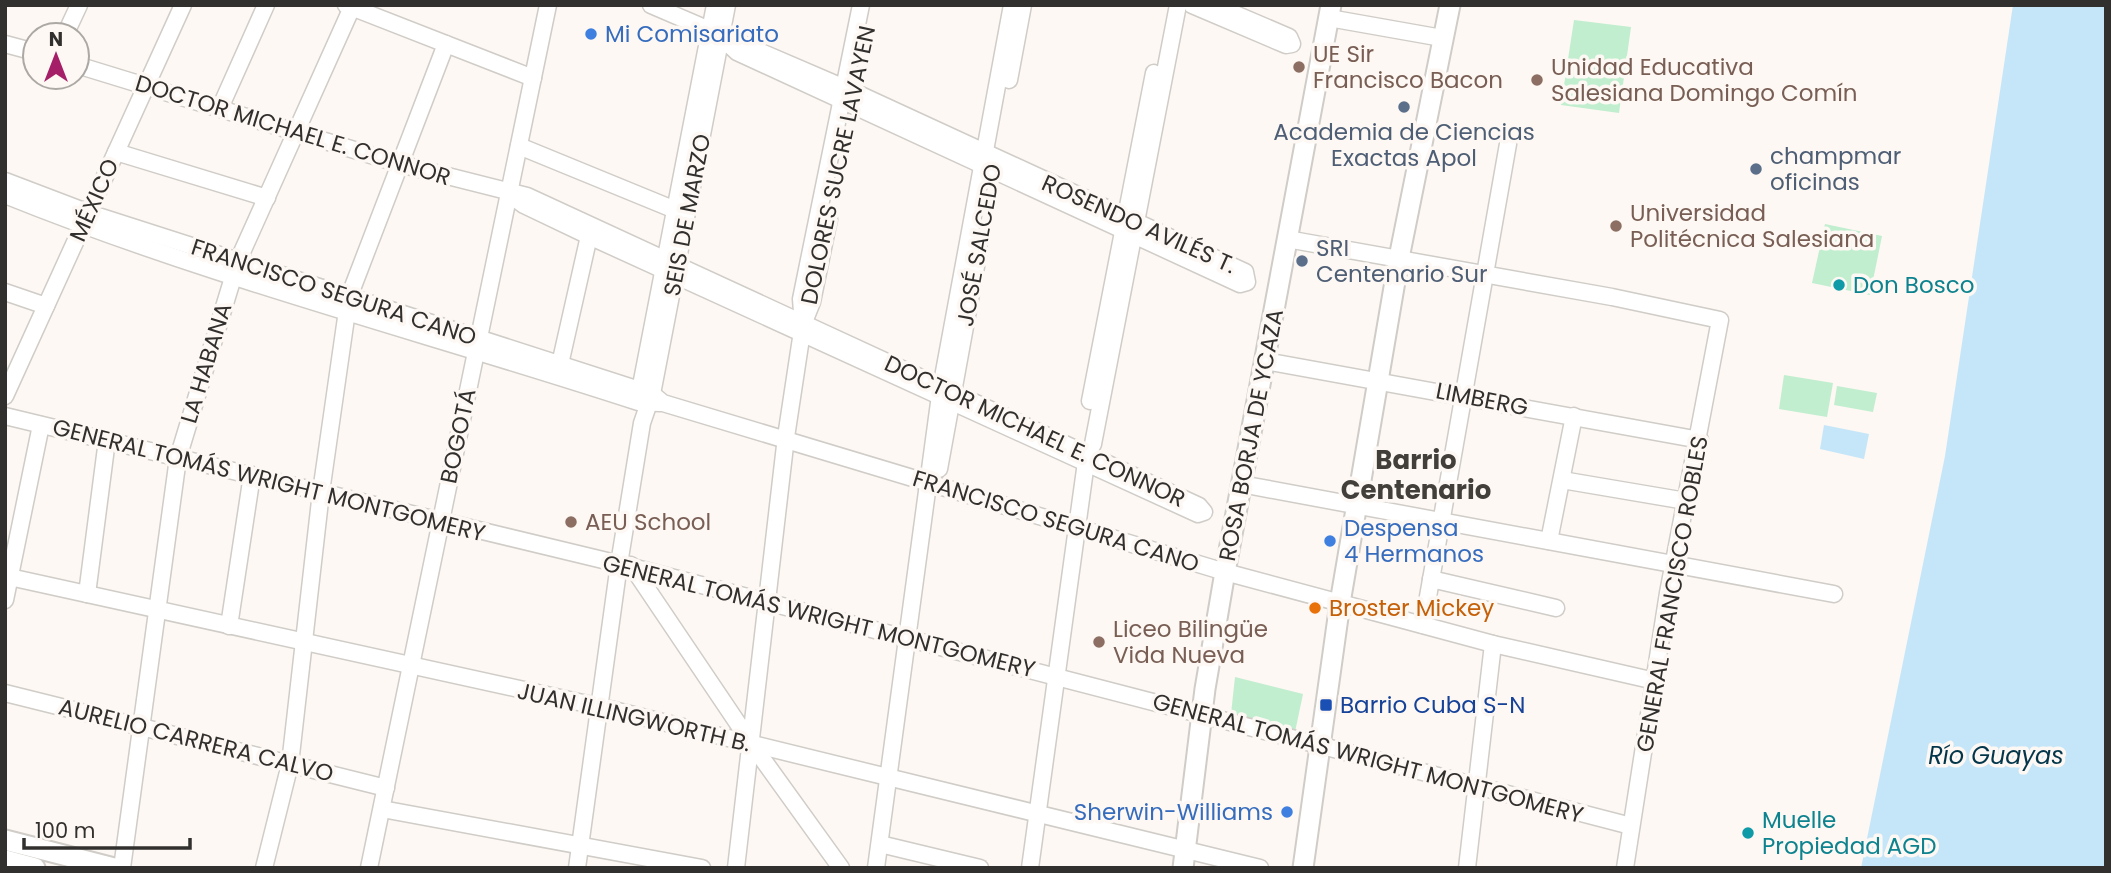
<svg xmlns="http://www.w3.org/2000/svg" width="2111" height="873" viewBox="0 0 2111 873" font-family="Poppins,sans-serif">
<rect width="100%" height="100%" fill="#fdf8f3"/>
<!-- green -->
<g fill="#c0eecf">
<polygon points="1574,20 1631,27 1619,113 1561,105"/>
<polygon points="1825,224 1882,236 1870,295 1812,283"/>
<polygon points="1784,375 1833,383 1827,417 1779,409"/>
<polygon points="1837,386 1877,393 1873,412 1834,405"/>
<polygon points="1235,677 1303,694 1295,732 1231,714"/>
</g>
<!-- water -->
<g fill="#c5e6f8">
<polygon points="2013,5 2106,5 2106,868 1861,868 1945,456"/>
<polygon points="1824,425 1869,434 1864,459 1820,449"/>
</g>
<g fill="none" stroke-linecap="round" stroke-linejoin="round">
<!-- minor casing -->
<g stroke="#d0ccc7" stroke-width="19">
<g id="minor">
<polyline points="346,5 533,78"/>
<polyline points="651,5 854,92 1245,272 1247,282 1240,284 737,52 721,37"/>
<polyline points="1192,5 1286,45 1292,44 1289,37 1214,5"/>
<polyline points="1329,18 1442,38"/>
<polyline points="65,35 79,5"/>
<polyline points="5,44 35,52"/>
<polyline points="77,65 400,164 527,196 1199,506 1204,512 1198,514 589,236 524,205 509,194"/>
<polyline points="1009,80 1023,5"/>
<polyline points="220,108 266,5"/>
<polyline points="519,146 685,214"/>
<polyline points="116,152 267,198"/>
<polyline points="5,181 89,213 652,394 663,403 1225,572 1493,644 1655,681"/>
<path d="M 5,195 C 211,278 427,333 638,402 L 660,403"/>
<polyline points="1287,239 1612,297 1720,320 1668,593 1625,868"/>
<polyline points="5,292 46,306"/>
<polyline points="804,322 812,302 829,219"/>
<polyline points="1265,361 1700,440"/>
<polyline points="558,373 589,236"/>
<polyline points="5,396 183,5"/>
<polyline points="638,401 715,5"/>
<polyline points="1090,401 1154,73"/>
<polyline points="5,416 632,567 1631,826"/>
<polyline points="939,469 979,250"/>
<polyline points="1562,480 1686,501"/>
<polyline points="1241,484 1834,594"/>
<polyline points="1549,541 1574,416"/>
<polyline points="631,565 751,743 841,868"/>
<polyline points="5,576 601,707 1260,868"/>
<polyline points="1431,579 1556,608"/>
<polyline points="87,594 107,440"/>
<polyline points="5,600 41,425"/>
<polyline points="1423,625 1508,144"/>
<polyline points="229,626 252,475"/>
<polyline points="5,693 386,788"/>
<polyline points="382,809 702,868"/>
<polyline points="880,844 980,868"/>
<polyline points="122,868 178,458 238,261 353,5"/>
<polyline points="264,868 290,764 321,492 349,297 446,44"/>
<polyline points="369,868 548,5"/>
<polyline points="577,868 619,564 642,423 652,394 727,5"/>
<polyline points="736,868 786,437 803,325 801,299 861,5"/>
<polyline points="876,868 941,388 1012,5"/>
<polyline points="1030,868 1087,455 1093,444 1178,5"/>
<polyline points="1467,868 1493,644"/>
</g>
</g>
<!-- major casing -->
<g stroke="#d0ccc7" stroke-width="23">
<g id="major">
<polyline points="5,840 114,868"/>
<polyline points="5,860 35,868"/>
<polyline points="1183,868 1205,689 1225,572 1331,5"/>
<polyline points="1303,868 1340,603 1399,258 1450,5"/>
</g>
</g>
<!-- minor -->
<use href="#minor" stroke="#fff" stroke-width="16"/>
<!-- major -->
<use href="#major" stroke="#fff" stroke-width="19"/>
</g>
<!-- markers -->
<g fill="#3f7fe0" stroke="#fdf8f3" stroke-width="2.5">
<circle cx="591" cy="34" r="7"/>
<circle cx="1330" cy="541" r="7"/>
<circle cx="1287" cy="812" r="7"/>
</g>
<g fill="#8d6e63" stroke="#fdf8f3" stroke-width="2.5">
<circle cx="1299" cy="67" r="7"/>
<circle cx="1537" cy="80" r="7"/>
<circle cx="1616" cy="226" r="7"/>
<circle cx="571" cy="522" r="7"/>
<circle cx="1099" cy="642" r="7"/>
</g>
<g fill="#5c6f8a" stroke="#fdf8f3" stroke-width="2.5">
<circle cx="1404" cy="107" r="7"/>
<circle cx="1756" cy="169" r="7"/>
<circle cx="1302" cy="261" r="7"/>
</g>
<g fill="#0f9aa8" stroke="#fdf8f3" stroke-width="2.5">
<circle cx="1839" cy="285" r="7"/>
<circle cx="1748" cy="833" r="7"/>
</g>
<circle fill="#e8710a" stroke="#fdf8f3" stroke-width="2.5" cx="1315" cy="608" r="7"/>
<rect fill="#1a4fb4" stroke="#fdf8f3" stroke-width="2.5" x="1319" y="698" width="14" height="14" rx="3.5"/>
<g text-anchor="middle" stroke-width="7" stroke-linejoin="round" paint-order="stroke">
<!-- shop labels -->
<g font-size="23" fill="#366cbe" stroke="#fdf8f3" text-anchor="start">
<text x="605" y="42">Mi Comisariato</text>
<text x="1344" y="536">Despensa<tspan x="1344" dy="26">4 Hermanos</tspan></text>
<text x="1273" y="820" text-anchor="end">Sherwin-Williams</text>
</g>
<!-- education labels -->
<g font-size="23" fill="#785e54" stroke="#fdf8f3" text-anchor="start">
<text x="1313" y="62">UE Sir<tspan x="1313" dy="26">Francisco Bacon</tspan></text>
<text x="1551" y="75">Unidad Educativa<tspan x="1551" dy="26">Salesiana Domingo Comín</tspan></text>
<text x="1630" y="221">Universidad<tspan x="1630" dy="26">Politécnica Salesiana</tspan></text>
<text x="585" y="530">AEU School</text>
<text x="1113" y="637">Liceo Bilingüe<tspan x="1113" dy="26">Vida Nueva</tspan></text>
</g>
<!-- street labels -->
<g font-size="23" fill="#32302e" stroke="#fdf8f3">
<text transform="translate(293 130) rotate(17)" y="8">DOCTOR MICHAEL E. CONNOR</text>
<text transform="translate(838 165) rotate(-78)" y="8">DOLORES SUCRE LAVAYEN</text>
<text transform="translate(94 200) rotate(-66)" y="8">MÉXICO</text>
<text transform="translate(687 215) rotate(-79)" y="8">SEIS DE MARZO</text>
<text transform="translate(1139 224) rotate(24)" y="8">ROSENDO AVILÉS T.</text>
<text transform="translate(979 245) rotate(-80)" y="8">JOSÉ SALCEDO</text>
<text transform="translate(334 292) rotate(18)" y="8">FRANCISCO SEGURA CANO</text>
<text transform="translate(206 363) rotate(-73)" y="8">LA HABANA</text>
<text transform="translate(1482 399) rotate(11)" y="8">LIMBERG</text>
<text transform="translate(1035 431) rotate(25)" y="8">DOCTOR MICHAEL E. CONNOR</text>
<text transform="translate(1251 435) rotate(-79)" y="8">ROSA BORJA DE YCAZA</text>
<text transform="translate(458 436) rotate(-78)" y="8">BOGOTÁ</text>
<text transform="translate(269 480) rotate(14)" y="8">GENERAL TOMÁS WRIGHT MONTGOMERY</text>
<text transform="translate(1056 521) rotate(17)" y="8">FRANCISCO SEGURA CANO</text>
<text transform="translate(1672 594) rotate(-80)" y="8">GENERAL FRANCISCO ROBLES</text>
<text transform="translate(819 616) rotate(14)" y="8">GENERAL TOMÁS WRIGHT MONTGOMERY</text>
<text transform="translate(634 717) rotate(13)" y="8">JUAN ILLINGWORTH B.</text>
<text transform="translate(196 740) rotate(14)" y="8">AURELIO CARRERA CALVO</text>
<text transform="translate(1368 758) rotate(15)" y="8">GENERAL TOMÁS WRIGHT MONTGOMERY</text>
</g>
<!-- service labels -->
<g font-size="23" fill="#4e5e75" stroke="#fdf8f3" text-anchor="start">
<text x="1404" y="140" text-anchor="middle">Academia de Ciencias<tspan x="1404" dy="26">Exactas Apol</tspan></text>
<text x="1770" y="164">champmar<tspan x="1770" dy="26">oficinas</tspan></text>
<text x="1316" y="256">SRI<tspan x="1316" dy="26">Centenario Sur</tspan></text>
</g>
<!-- culture labels -->
<g font-size="23" fill="#0d838f" stroke="#fdf8f3" text-anchor="start">
<text x="1853" y="293">Don Bosco</text>
<text x="1762" y="828">Muelle<tspan x="1762" dy="26">Propiedad AGD</tspan></text>
</g>
<!-- food labels -->
<g font-size="23" fill="#c56008" stroke="#fdf8f3" text-anchor="start">
<text x="1329" y="616">Broster Mickey</text>
</g>
<!-- transit labels -->
<g font-size="23" fill="#164399" stroke="#fdf8f3" text-anchor="start">
<text x="1340" y="713">Barrio Cuba S-N</text>
</g>
<!-- water labels -->
<g font-size="24" font-style="italic" fill="#03364a" stroke="#fdf8f3">
<text x="1996" y="764">Río Guayas</text>
</g>
<!-- quarter labels -->
<g font-size="26" font-weight="bold" fill="#423f3b" stroke="#fdf8f3">
<text x="1416" y="469">Barrio<tspan x="1416" dy="30">Centenario</tspan></text>
</g>
</g>
<!-- border -->
<rect width="2111" height="873" fill="none" stroke="#32302e" stroke-width="14"/>
<!-- north arrow -->
<g transform="translate(56 56)"><circle r="33" fill="#fdf8f3" stroke="#aca8a4" stroke-width="2"/>
<path d="M0-5L12 26L0 18L-12 26Z" fill="#a51e68"/>
<text y="-10" font-size="19" font-weight="bold" text-anchor="middle" fill="#32302e">N</text>
</g>
<!-- scale -->
<path d="M24 838v10h166v-10" fill="none" stroke="#32302e" stroke-width="3.5"/>
<text x="35" y="838" font-size="21" fill="#32302e" stroke="#fdf8f3" stroke-width="5" paint-order="stroke">100 m</text>
</svg>
